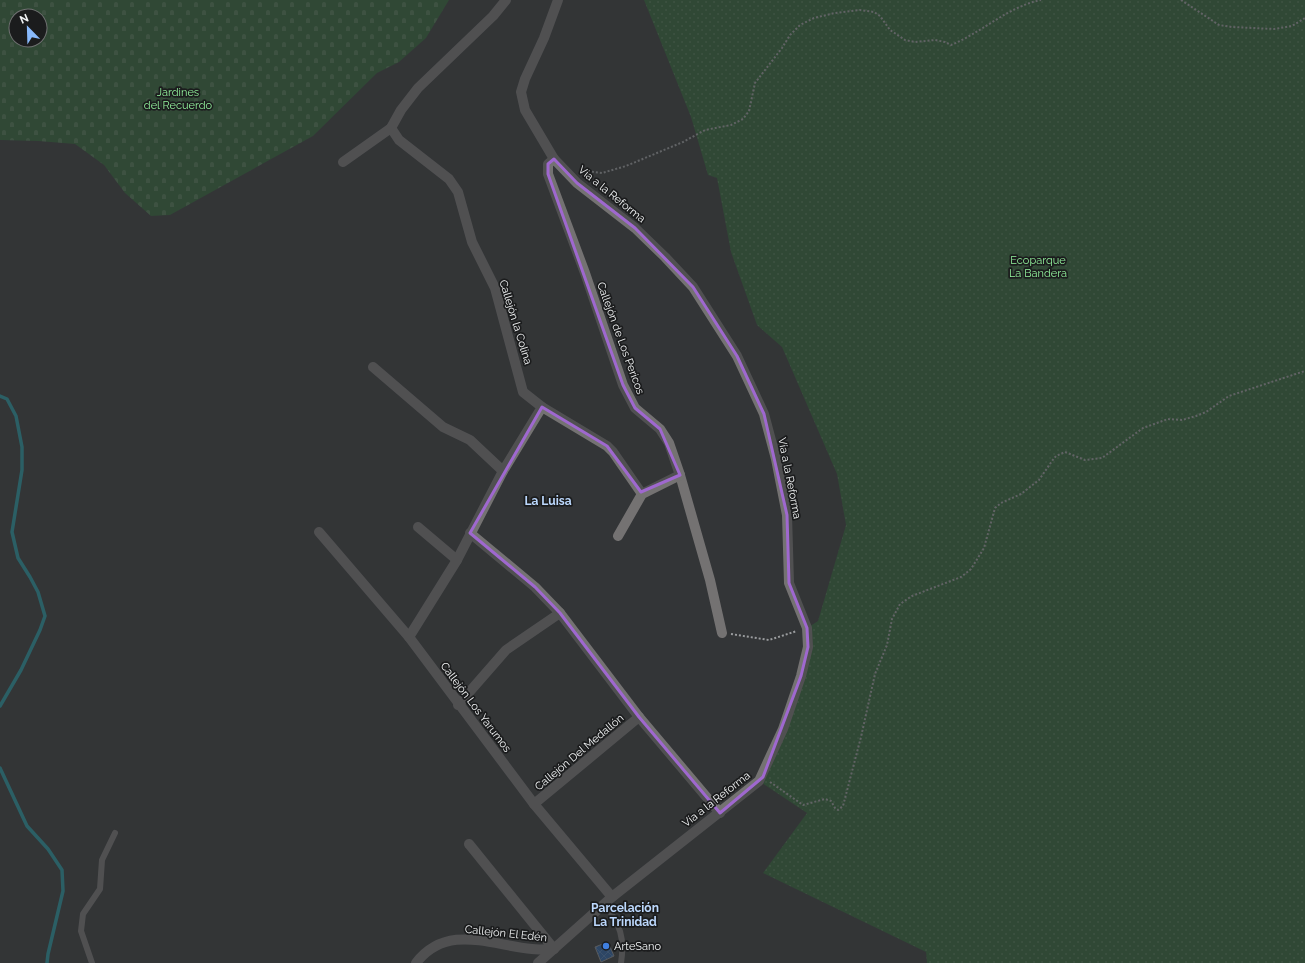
<svg xmlns="http://www.w3.org/2000/svg" width="1305" height="963" viewBox="0 0 1305 963" font-family="Raleway,sans-serif">
<defs>
<pattern id="grass-dots" width="8" height="8" patternUnits="userSpaceOnUse"><rect width="8" height="8" fill="#2d5f33"/><path d="M2 2h.1M6 6h.1" fill="none" stroke="#4c7751" stroke-width="1.8" stroke-linecap="round"/></pattern>
<pattern id="cemetery-stones" width="16" height="16" patternUnits="userSpaceOnUse"><rect width="16" height="16" fill="#2d5f33"/><path d="M2 7V4a2 2 0 0 1 4 0v3zM10 15v-3a2 2 0 0 1 4 0v3z" fill="#4c7751"/></pattern>
<pattern id="building-cross-hatch" width="8" height="8" patternUnits="userSpaceOnUse"><rect width="8" height="8" fill="#265c9d"/><path d="M0 0l8 8M0 8l8-8" fill="none" stroke="#4674ab"/></pattern>
</defs>
<rect width="100%" height="100%" fill="#333537"/>
<!-- grass -->
<polygon fill="url(#grass-dots)" points="644,0 1305,0 1305,963 927,963 926,952 763,873 807,813 759,781 801,676 807,628 818,621 846,525 837,474 782,347 757,325 731,252 717,178 708,175 691,117"/>
<!-- cemetery -->
<path fill="url(#cemetery-stones)" fill-rule="evenodd" d="M 0,0 L 449,0 L 426,38 L 399,62 L 377,73 L 313,136 L 170,215 L 151,216 L 125,193 L 104,165 L 75,144 L 38,141 L 0,140 ZM 16,16 L 40,16 L 40,40 L 16,40 Z"/>
<g fill="none" stroke-linecap="round" stroke-linejoin="round">
<!-- stream -->
<g stroke="#23939d" stroke-width="3.5">
<polyline points="0,396 7,399 16,416 22,447 22,470 12,532 18,558 30,577 38,592 45,616 40,630 21,670 0,706"/>
<polyline points="0,768 27,826 48,849 62,870 63,891 48,954 47,963"/>
</g>
</g>
<!-- building -->
<polygon fill="url(#building-cross-hatch)" stroke="#86888b" points="608,942 614,956 601,962 595,947"/>
<g fill="none" stroke-linecap="round" stroke-linejoin="round">
<!-- path -->
<g stroke="#9a9c9e" stroke-width="2" stroke-dasharray="2 2" stroke-linecap="butt">
<polyline points="1181,0 1219,25 1232,27 1274,29 1292,26 1305,18"/>
<path d="M 580,170 L 602,173 L 626,166 L 683,142 L 705,130 L 731,125 L 743,119 L 749,111 L 755,83 L 782,48 L 790,35 L 800,25 L 814,18 L 835,13 L 860,10 L 874,12 L 880,16 L 890,30 L 905,40 L 915,42 L 935,40 L 945,42 L 951,45 C 983,32 1007,7 1041,0"/>
<polyline points="731,634 769,640 797,631"/>
<polyline points="770,782 803,805 825,799 831,801 835,808 838,810 843,806 861,737 875,674 887,645 892,619 900,604 912,596 961,577 971,569 984,548 995,508 1001,503 1021,494 1039,480 1052,461 1056,456 1065,452 1085,460 1102,458 1143,428 1168,419 1182,420 1196,416 1206,412 1229,396 1305,371"/>
</g>
<!-- service -->
<g stroke="#747272" stroke-width="6">
<path d="M 605,904 C 620,925 625,937 621,963"/>
<polyline points="92,963 81,931 83,914 100,889 102,860 115,833"/>
</g>
<!-- minor -->
<g stroke="#747272" stroke-width="10">
<polyline points="391,128 399,140 449,179 458,192 472,242 495,288 523,392 542,407 503,471 457,560 409,637"/>
<polyline points="554,159 548,164 548,174 585,273 623,385 635,408 660,429 669,443 680,475 710,580 722,633"/>
<polyline points="343,162 391,128 401,110 418,88 493,16 506,0"/>
<polyline points="373,367 443,427 470,440 503,471"/>
<polyline points="542,407 607,446 613,452 642,494"/>
<polyline points="418,527 457,560"/>
<polyline points="319,532 409,637 534,804 612,897"/>
<polyline points="470,533 535,587 560,613 639,717 720,813"/>
<polyline points="618,536 642,494 680,475"/>
<polyline points="458,705 506,650 560,613"/>
<polyline points="534,804 639,717"/>
<polyline points="469,844 554,949"/>
<path d="M 416,963 C 447,923 490,945 532,949 C 539,950 546,949 554,949"/>
</g>
<!-- tertiary -->
<polyline stroke="#747272" stroke-width="10" points="538,963 612,897 759,781 783,729 801,676 808,647 807,628 789,583 787,515 776,459 764,414 737,356 693,287 665,257 635,228 577,183 554,159 525,110 521,92 525,79 544,38 558,0"/>
</g>
<!-- marked area -->
<path d="M0 0H1305V963H0ZM 554,159 L 577,183 L 635,228 L 693,287 L 737,356 L 764,414 L 787,515 L 789,583 L 807,628 L 808,647 L 801,676 L 763,777 L 720,813 L 639,717 L 560,613 L 535,587 L 470,533 L 542,407 L 607,446 L 641,492 L 680,475 L 660,429 L 635,408 L 623,385 L 548,174 L 548,164 Z" fill="#333537" fill-opacity=".55" fill-rule="evenodd"/>
<path fill="none" stroke="#9f68cf" stroke-width="3" stroke-linejoin="round" d="M 554,159 L 577,183 L 635,228 L 693,287 L 737,356 L 764,414 L 787,515 L 789,583 L 807,628 L 808,647 L 801,676 L 763,777 L 720,813 L 639,717 L 560,613 L 535,587 L 470,533 L 542,407 L 607,446 L 641,492 L 680,475 L 660,429 L 635,408 L 623,385 L 548,174 L 548,164 Z"/>
<!-- markers -->
<circle fill="#3f7fe0" stroke="#1b1c1d" stroke-width="1.5" cx="606" cy="946" r="4"/>
<g text-anchor="middle" stroke-width="3.5" stroke-linejoin="round" paint-order="stroke">
<!-- park labels -->
<g font-size="11" fill="#93f39d" stroke="#1b1c1d">
<text x="178" y="96">Jardines<tspan x="178" dy="13">del Recuerdo</tspan></text>
<text x="1038" y="264">Ecoparque<tspan x="1038" dy="13">La Bandera</tspan></text>
</g>
<!-- street labels -->
<g font-size="11" fill="#f2f4f5" stroke="#1b1c1d">
<text transform="translate(612 194) rotate(39)" y="4">Vía a la Reforma</text>
<text transform="translate(516 322) rotate(73)" y="4">Callejón la Colina</text>
<text transform="translate(621 338) rotate(70)" y="4">Callejón de Los Pericos</text>
<text transform="translate(790 478) rotate(79)" y="4">Vía a la Reforma</text>
<text transform="translate(476 707) rotate(53)" y="4">Callejón Los Yarumos</text>
<text transform="translate(579 752) rotate(-40)" y="4">Callejón Del Medallón</text>
<text transform="translate(716 799) rotate(-38)" y="4">Vía a la Reforma</text>
<text transform="translate(506 933) rotate(6)" y="4">Callejón El Edén</text>
</g>
<!-- poi labels -->
<g font-size="11" fill="#f2f4f5" stroke="#1b1c1d" text-anchor="start">
<text x="614" y="950">ArteSano</text>
</g>
<!-- neighbourhood labels -->
<g font-size="12" font-weight="bold" fill="#bcd8fd" stroke="#1b1c1d">
<text x="548" y="505">La Luisa</text>
<text x="625" y="912">Parcelación<tspan x="625" dy="14">La Trinidad</tspan></text>
</g>
</g>
<!-- north arrow -->
<g transform="translate(28 28) rotate(337)"><circle r="19" fill="#1b1c1d" stroke="#717273"/>
<path d="M0-3L7 15L0 10L-7 15Z" fill="#89bafc"/>
<text y="-6" font-size="11" font-weight="bold" text-anchor="middle" fill="#f2f4f5">N</text>
</g>
</svg>
